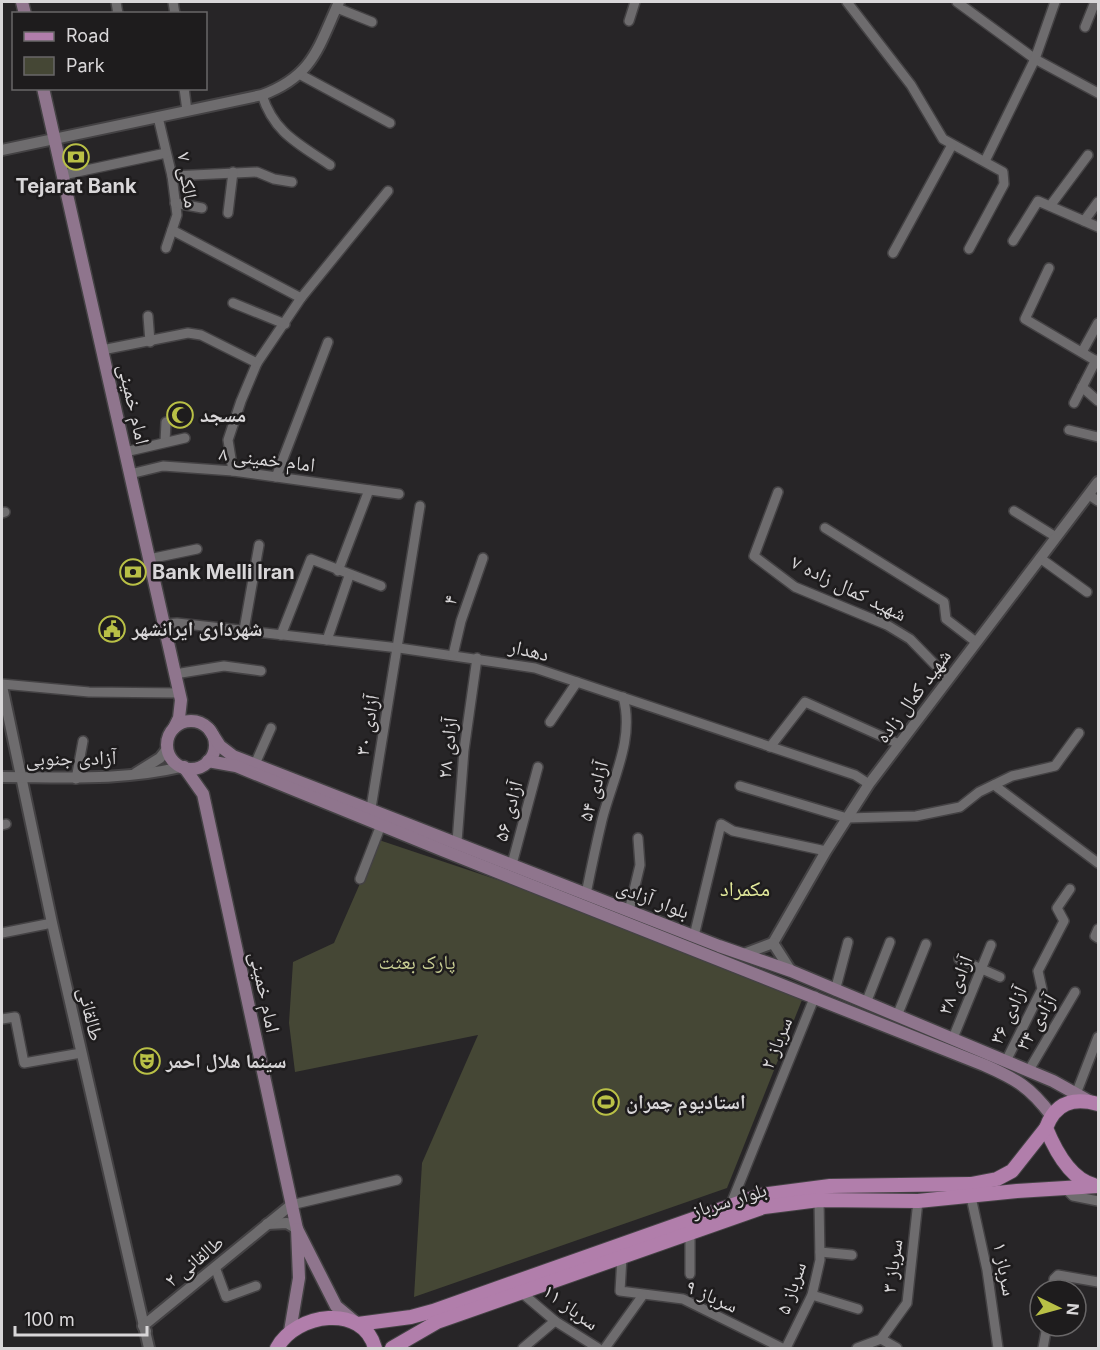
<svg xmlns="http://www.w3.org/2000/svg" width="1100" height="1350" viewBox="0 0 1100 1350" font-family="Inter,'Noto Naskh Arabic',sans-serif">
<rect width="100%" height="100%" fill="#272527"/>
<!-- green -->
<polygon fill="#454735" points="379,840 531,891 804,995 727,1188 414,1297 422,1163 478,1035 295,1072 289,1023 293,962 334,943"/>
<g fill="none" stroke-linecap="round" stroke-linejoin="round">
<!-- minor casing -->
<g stroke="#444244" stroke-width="12">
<g id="minor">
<polyline points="116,2 118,14"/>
<polyline points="173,2 175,14"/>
<polyline points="847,2 911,85 943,139 1003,172 1004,184 969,249"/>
<polyline points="957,2 1035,59 1098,93"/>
<polyline points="337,8 372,22"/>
<polyline points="629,21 635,2"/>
<polyline points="1085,27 1095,2"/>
<polyline points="301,75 390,123"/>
<polyline points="184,88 187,111"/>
<path d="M 262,95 C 274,133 299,144 330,165"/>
<polyline points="158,117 172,176 177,215 166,248"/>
<polyline points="985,161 1035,59 1055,2"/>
<polyline points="63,175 166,153"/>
<polyline points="172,176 257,172 274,179 292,182"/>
<polyline points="175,203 202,208"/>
<polyline points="1050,206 1088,155"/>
<polyline points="228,213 233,172"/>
<polyline points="1084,221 1098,202"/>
<polyline points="172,230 301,298 257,363 241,401 228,440 233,471"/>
<polyline points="1013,241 1038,201 1098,227"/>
<polyline points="893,253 952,145"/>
<polyline points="1049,268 1025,319 1098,362"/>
<polyline points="301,298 388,191"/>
<polyline points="233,303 285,324"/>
<polyline points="148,316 150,342"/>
<polyline points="102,350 188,333 201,335 257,363"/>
<polyline points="1082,352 1098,323"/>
<polyline points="1082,387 1098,401"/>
<polyline points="1074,403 1096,360"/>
<polyline points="1069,430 1098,437"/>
<polyline points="165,442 166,422"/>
<polyline points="125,452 185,438"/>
<polyline points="130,474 163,466 233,471 399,494"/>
<polyline points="276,477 328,342"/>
<polyline points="778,492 754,556 795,587 887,625 910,639 948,678"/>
<polyline points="1089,495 1098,501"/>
<polyline points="1014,511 1056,537"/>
<polyline points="2,513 5,512"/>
<polyline points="825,528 944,602 946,619 976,642"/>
<polyline points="1040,558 1087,592"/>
<polyline points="149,559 197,549"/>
<polyline points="338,571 369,490"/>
<polyline points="164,624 177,623 399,648 535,668 855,775 869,784"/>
<polyline points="244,630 259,545"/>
<polyline points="281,635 311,559 381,586"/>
<polyline points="327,640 349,576"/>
<polyline points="453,655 461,621 483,558"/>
<polyline points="175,674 224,666 261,671"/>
<polyline points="2,684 89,692 179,693"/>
<polyline points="550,722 577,682"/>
<polyline points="770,747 805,702 899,744"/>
<polyline points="255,764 271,728"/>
<polyline points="76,779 83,741"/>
<polyline points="994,785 1098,863"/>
<polyline points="740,786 847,818 916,816 960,807 979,792 1012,776 1055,766 1079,733"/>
<polyline points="371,808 420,506"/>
<polyline points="2,825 6,824"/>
<polyline points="457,842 464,750 477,658"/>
<polyline points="512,864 538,767"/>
<polyline points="360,879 381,825"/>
<path d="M 586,894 C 591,869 596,845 602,820 C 612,780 635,739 623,697"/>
<polyline points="629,911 640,865 638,838"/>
<polyline points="1098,929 1095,936 1098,938"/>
<polyline points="2,933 52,923"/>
<polyline points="694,936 721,824 733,831 826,851"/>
<polyline points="959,959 1000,977"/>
<polyline points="835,991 848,942"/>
<polyline points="866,1003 890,942"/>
<polyline points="897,1016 926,944"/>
<polyline points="2,1019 15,1017 24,1063 81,1053"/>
<polyline points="953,1038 991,945"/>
<polyline points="1006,1061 1042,989 1038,971 1064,921 1057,908 1070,889"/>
<polyline points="1029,1070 1075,992"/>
<polyline points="1076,1094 1098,1037"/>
<polyline points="1065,1188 1073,1196 1098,1201"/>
<polyline points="971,1197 987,1270 998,1348"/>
<polyline points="731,1204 815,996"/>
<polyline points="291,1205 397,1180"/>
<polyline points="820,1252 852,1255"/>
<polyline points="622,1257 620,1291 683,1299 782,1348"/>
<polyline points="215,1267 226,1297 256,1286"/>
<polyline points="690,1274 690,1232"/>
<polyline points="1052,1290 1054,1279 1058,1275 1098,1282"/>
<polyline points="522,1293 555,1321 598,1348"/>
<polyline points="812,1295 858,1309"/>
<polyline points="881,1339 897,1348"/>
<polyline points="523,1348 555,1321"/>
<polyline points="605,1348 643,1295"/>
<polyline points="786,1348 812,1295 820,1260 819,1200"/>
<polyline points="857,1348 881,1339 907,1303 918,1201"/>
<polyline points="1043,1348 1047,1326"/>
</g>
</g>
<!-- tertiary casing -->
<g stroke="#444244" stroke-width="14">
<g id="tertiary">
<path d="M 2,150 L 262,95 C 313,76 318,48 339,2"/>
<polyline points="2,686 52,923 149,1348"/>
<polyline points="136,773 160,758 167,749"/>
<path d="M 2,777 C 62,777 122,781 181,767"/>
<polyline points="773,943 826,851 869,784 1098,482"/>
<polyline points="773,943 791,971"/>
<polyline points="744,954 773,943"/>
<polyline points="267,1224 287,1223 297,1229"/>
<polyline points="146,1331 143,1326 291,1205"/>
</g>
</g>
<!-- secondary casing -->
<g stroke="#444244" stroke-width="15">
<g id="secondary">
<polyline points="22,2 25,14"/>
<polyline points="43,88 181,700 179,718 174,728"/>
<circle cx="191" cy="745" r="24"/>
<polyline points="209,729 220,746 233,756 719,946 791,971 1053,1081 1089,1101"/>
<path d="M 208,761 L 236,766 L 442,850 L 984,1065 C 1016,1079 1030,1087 1051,1115"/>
<polyline points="184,767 203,794 297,1229"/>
<polyline points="290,1331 299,1278 297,1229 336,1306 354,1321"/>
</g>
</g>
<!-- primary casing -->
<g stroke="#444244" stroke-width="16">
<g id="primary">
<path d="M 1094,1185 C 1070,1179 1055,1150 1046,1128 C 1055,1103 1073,1097 1098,1104"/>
<polyline points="358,1324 411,1317 433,1311 761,1195 830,1186 971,1184 997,1179 1012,1171 1046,1128"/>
<path d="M 277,1348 C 296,1313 363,1303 375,1348"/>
<polyline points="392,1348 437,1322 764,1207 819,1200 918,1201 1017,1191 1098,1186"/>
</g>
</g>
<!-- minor -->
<use href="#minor" stroke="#6e6c6e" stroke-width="9"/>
<!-- tertiary -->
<use href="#tertiary" stroke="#6e6c6e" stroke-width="10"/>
<!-- secondary -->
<use href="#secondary" stroke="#8f758d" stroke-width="12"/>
<!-- primary -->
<use href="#primary" stroke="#b17eab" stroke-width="14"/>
</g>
<!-- icons -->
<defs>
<g id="bank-ring" transform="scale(1.35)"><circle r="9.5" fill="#1e1c1d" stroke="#b9c046" stroke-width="1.5"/><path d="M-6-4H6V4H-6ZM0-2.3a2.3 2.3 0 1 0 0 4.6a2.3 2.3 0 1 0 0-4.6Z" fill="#b9c046"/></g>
<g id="mosque-ring" transform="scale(1.35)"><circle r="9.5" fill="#1e1c1d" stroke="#b9c046" stroke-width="1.5"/><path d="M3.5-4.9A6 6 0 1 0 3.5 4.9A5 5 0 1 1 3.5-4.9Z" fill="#b9c046"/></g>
<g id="civic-ring" transform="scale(1.35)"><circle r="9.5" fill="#1e1c1d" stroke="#b9c046" stroke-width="1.5"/><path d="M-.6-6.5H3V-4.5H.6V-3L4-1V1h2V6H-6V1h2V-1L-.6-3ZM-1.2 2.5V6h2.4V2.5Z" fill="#b9c046"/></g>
<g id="theatre-ring" transform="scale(1.35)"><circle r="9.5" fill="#1e1c1d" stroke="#b9c046" stroke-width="1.5"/><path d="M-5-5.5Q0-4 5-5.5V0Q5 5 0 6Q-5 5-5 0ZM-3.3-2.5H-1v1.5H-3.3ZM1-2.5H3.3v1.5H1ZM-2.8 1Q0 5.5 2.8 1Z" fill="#b9c046"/></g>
<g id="stadium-ring" transform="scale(1.35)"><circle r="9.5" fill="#1e1c1d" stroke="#b9c046" stroke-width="1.5"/><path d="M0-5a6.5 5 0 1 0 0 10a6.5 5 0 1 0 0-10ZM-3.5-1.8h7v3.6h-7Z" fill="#b9c046"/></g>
</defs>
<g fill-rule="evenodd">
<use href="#bank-ring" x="76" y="157"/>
<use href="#mosque-ring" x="180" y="415"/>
<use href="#bank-ring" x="133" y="572"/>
<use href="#civic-ring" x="112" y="629"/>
<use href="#theatre-ring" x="147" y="1061"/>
<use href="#stadium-ring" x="606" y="1102"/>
</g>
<g text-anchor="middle" stroke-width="5" stroke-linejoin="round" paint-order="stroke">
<!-- street labels -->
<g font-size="20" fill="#d9d7d9" stroke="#1e1c1d">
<text transform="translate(188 180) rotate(82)" y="7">مالکی ۷</text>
<text transform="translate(134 404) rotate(77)" y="7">امام خمینی</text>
<text transform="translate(267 459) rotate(7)" y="7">امام خمینی ۸</text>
<text transform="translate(849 588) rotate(26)" y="7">شهید کمال زاده ۷</text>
<text transform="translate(450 600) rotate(-71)" y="7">۴</text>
<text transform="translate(529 650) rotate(13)" y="7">دهدار</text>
<text transform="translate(913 696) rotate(-53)" y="7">شهید کمال زاده</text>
<text transform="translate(367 725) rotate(-80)" y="7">آزادی ۳۰</text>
<text transform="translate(447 748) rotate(-84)" y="7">آزادی ۲۸</text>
<text transform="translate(71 758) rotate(-1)" y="7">آزادی جنوبی</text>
<text transform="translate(593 791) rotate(-74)" y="7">آزادی ۵۴</text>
<text transform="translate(508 811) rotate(-75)" y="7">آزادی ۵۶</text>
<text transform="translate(653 899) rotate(21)" y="7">بلوار آزادی</text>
<text transform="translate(955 985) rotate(-68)" y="7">آزادی ۳۸</text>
<text transform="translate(265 992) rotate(78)" y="7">امام خمینی</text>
<text transform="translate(91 1014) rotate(77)" y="7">طالقانی</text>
<text transform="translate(1008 1015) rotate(-65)" y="7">آزادی ۳۶</text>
<text transform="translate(1036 1022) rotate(-60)" y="7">آزادی ۳۴</text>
<text transform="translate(776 1043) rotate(-68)" y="7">سرباز ۲</text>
<text transform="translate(729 1200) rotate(-17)" y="7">بلوار سرباز</text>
<text transform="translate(194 1261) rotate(-39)" y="7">طالقانی ۲</text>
<text transform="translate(892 1266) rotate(-82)" y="7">سرباز ۳</text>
<text transform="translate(1005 1269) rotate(79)" y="7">سرباز ۱</text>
<text transform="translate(791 1288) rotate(-71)" y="7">سرباز ۵</text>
<text transform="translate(712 1296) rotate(23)" y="7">سرباز ۹</text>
<text transform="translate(571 1307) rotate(36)" y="7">سرباز ۱۱</text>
</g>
<!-- poi labels -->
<g font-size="20" font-weight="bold" fill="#d9d7d9" stroke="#1e1c1d" text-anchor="start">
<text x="76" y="193" text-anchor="middle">Tejarat Bank</text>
<text x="200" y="422">مسجد</text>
<text x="152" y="579">Bank Melli Iran</text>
<text x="132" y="636">شهرداری ایرانشهر</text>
<text x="166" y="1068">سینما هلال احمر</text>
<text x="626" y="1109">استادیوم چمران</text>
</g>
<!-- park labels -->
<g font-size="20" fill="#c8ce93" stroke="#1e1c1d">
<text x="417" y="969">پارک بعثت</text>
</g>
<!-- neighbourhood labels -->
<g font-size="21" fill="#e3ea9c" stroke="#1e1c1d">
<text x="745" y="896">مکمراد</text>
</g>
</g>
<!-- border -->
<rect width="1100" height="1350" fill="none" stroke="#d9d7d9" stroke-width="6"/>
<!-- legend -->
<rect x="12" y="12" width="195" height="78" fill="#1e1c1d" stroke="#696768" stroke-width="1.5"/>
<rect x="24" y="32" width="30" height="9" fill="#b17eab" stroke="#696768" stroke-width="1.5"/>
<text x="66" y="42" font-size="18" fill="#d9d7d9">Road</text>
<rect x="24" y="57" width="30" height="18" fill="#454735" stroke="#696768" stroke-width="1.5"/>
<text x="66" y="72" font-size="18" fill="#d9d7d9">Park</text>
<!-- north arrow -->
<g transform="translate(1058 1308) rotate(95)"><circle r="28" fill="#1e1c1d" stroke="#696768" stroke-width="1.5"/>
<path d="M0-4.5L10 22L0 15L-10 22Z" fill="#b9c046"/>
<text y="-9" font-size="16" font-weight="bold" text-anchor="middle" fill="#d9d7d9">N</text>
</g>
<!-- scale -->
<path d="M15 1326v9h132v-9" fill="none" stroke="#d9d7d9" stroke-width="3"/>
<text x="24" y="1326" font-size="18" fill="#d9d7d9" stroke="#1e1c1d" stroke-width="4.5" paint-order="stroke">100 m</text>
</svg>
